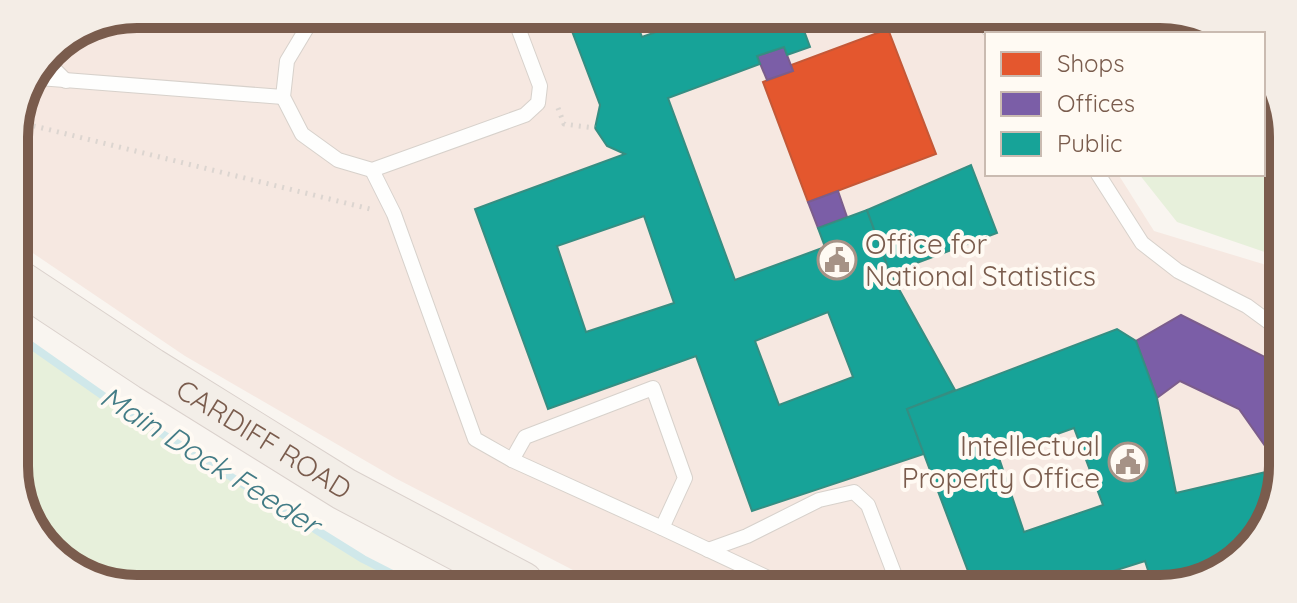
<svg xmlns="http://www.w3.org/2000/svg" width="1297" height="603" viewBox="0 0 1297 603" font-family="Quicksand,sans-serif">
<rect width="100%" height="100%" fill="#f9f5f0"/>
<!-- commercial -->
<polygon fill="#f6e8e1" points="137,14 1023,22 1031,34 987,34 987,174 1118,174 1154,231 1263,264 1279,274 1273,513 1229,568 1167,589 600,584 395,478 185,356 15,241 14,129 56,45"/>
<!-- green -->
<g fill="#e7f0db">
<polygon points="1034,22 1207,24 1221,34 1041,34"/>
<polygon points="1263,75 1282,121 1279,257 1177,222 1139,174 1263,174"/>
<polygon points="15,334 119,407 363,559 408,582 90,579 40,541 16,489"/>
</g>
<!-- shops -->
<polygon fill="#e4572e" stroke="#c45837" stroke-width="2" points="888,29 936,154 808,202 763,82 793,71 791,65"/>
<!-- offices -->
<g fill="#7b5ea7" stroke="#7b5d8c" stroke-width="2">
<polygon points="784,47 793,71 767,80 757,56"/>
<polygon points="838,191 847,217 818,228 808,202"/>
<polygon points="1181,315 1277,363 1275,460 1239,409 1180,381 1157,398 1136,341"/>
</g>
<!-- public -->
<g fill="#17a398" stroke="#358e82" stroke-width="2" fill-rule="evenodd">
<path d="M 567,18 L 635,18 L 642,37 L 692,19 L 800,20 L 810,47 L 787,55 L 784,47 L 757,56 L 760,64 L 668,98 L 735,280 L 825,247 L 818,228 L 867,210 L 890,273 L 955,390 L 907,409 L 924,454 L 752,511 L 696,356 L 548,409 L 475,209 L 625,154 L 607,146 L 595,128 L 600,105 ZM 644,216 L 674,303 L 586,332 L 557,246 ZM 828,312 L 853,377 L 779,405 L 755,341 Z"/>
<polygon points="971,165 997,233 890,273 867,210"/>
<path d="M 1117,329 L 1136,341 L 1157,398 L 1176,493 L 1274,470 L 1273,513 L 1243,550 L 1218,559 L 1222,570 L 1167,589 L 1154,589 L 1145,561 L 1060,588 L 974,587 L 907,409 ZM 1074,428 L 1103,505 L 1024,532 L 998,455 Z"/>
</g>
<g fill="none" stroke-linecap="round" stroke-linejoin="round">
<!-- stream -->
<polyline stroke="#d0e8ea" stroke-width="8" points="15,334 119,407 363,559 408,582"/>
<!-- lane casing -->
<g stroke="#d7d1cb" stroke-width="16">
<g id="lane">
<polyline points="325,16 311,21 287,61 283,97 302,134 338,160 372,170 525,115 538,103 540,86 514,17"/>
<polyline points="983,22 993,34"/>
<polyline points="47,62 66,81"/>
<polyline points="39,78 283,97"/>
<polyline points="372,170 394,214 475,439 512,460 662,528 783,585"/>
<polyline points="1098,174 1142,243 1178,271 1247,306 1277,328"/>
<polyline points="512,460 525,437 653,388 685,478 662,528"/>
<polyline points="708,550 747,536 819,500 854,492 868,505 899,586"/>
</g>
</g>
<!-- primary casing -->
<g stroke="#dad1cc" stroke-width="44">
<g id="primary">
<path id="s1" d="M 15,279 L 151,369 L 344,489 L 522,583"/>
</g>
</g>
<!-- path -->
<g stroke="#dcd5d0" stroke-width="5" stroke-dasharray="2 6" stroke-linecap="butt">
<polyline points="1178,23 1180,34"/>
<polyline points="558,108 564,124 595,128"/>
<polyline points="18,122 370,209"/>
<polyline points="1263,151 1281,162"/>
</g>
<!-- lane -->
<use href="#lane" stroke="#fefefd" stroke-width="14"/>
<!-- primary -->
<use href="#primary" stroke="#f3eee8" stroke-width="42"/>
</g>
<!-- icons -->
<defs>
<g id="civic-ring" transform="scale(2)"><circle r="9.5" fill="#fffaf3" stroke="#a69286" stroke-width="1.5"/><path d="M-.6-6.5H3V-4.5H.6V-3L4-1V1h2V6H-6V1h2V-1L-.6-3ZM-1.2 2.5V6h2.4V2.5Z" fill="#a69286"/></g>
</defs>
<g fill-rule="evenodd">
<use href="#civic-ring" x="837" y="260"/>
<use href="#civic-ring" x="1128" y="462"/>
</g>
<g text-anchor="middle" stroke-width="8" stroke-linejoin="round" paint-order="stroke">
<!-- poi labels -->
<g font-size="28" fill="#7a5c4d" stroke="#fffaf3" text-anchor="start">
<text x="865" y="254">Office for<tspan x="865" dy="32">National Statistics</tspan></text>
<text x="1100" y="456" text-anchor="end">Intellectual<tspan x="1100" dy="32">Property Office</tspan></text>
</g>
<!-- street labels -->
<g font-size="28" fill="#7a5c4d" stroke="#fffaf3">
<text dy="10" stroke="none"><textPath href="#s1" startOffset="296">CARDIFF ROAD</textPath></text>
</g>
<!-- water labels -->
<g font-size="30" font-style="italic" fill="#437c86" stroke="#fffaf3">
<text transform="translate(210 461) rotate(32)" y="10">Main Dock Feeder</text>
</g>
</g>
<!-- crop -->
<path d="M0 0H1297V603H0ZM137 28H1160A109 109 0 0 1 1269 137V466A109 109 0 0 1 1160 575H137A109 109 0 0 1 28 466V137A109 109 0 0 1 137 28Z" fill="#f4ede6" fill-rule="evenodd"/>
<path fill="none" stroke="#7a5c4d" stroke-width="10" d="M137 28H1160A109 109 0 0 1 1269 137V466A109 109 0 0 1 1160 575H137A109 109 0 0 1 28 466V137A109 109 0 0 1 137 28Z"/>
<!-- legend -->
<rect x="985" y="32" width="280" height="144" fill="#fffaf3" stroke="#cabbb1" stroke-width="2"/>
<rect x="1001" y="52" width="40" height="24" fill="#e4572e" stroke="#cabbb1" stroke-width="2"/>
<text x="1057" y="72" font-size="24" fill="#7a5c4d">Shops</text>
<rect x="1001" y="92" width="40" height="24" fill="#7b5ea7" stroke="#cabbb1" stroke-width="2"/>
<text x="1057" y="112" font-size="24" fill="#7a5c4d">Offices</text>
<rect x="1001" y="132" width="40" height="24" fill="#17a398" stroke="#cabbb1" stroke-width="2"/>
<text x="1057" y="152" font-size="24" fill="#7a5c4d">Public</text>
</svg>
